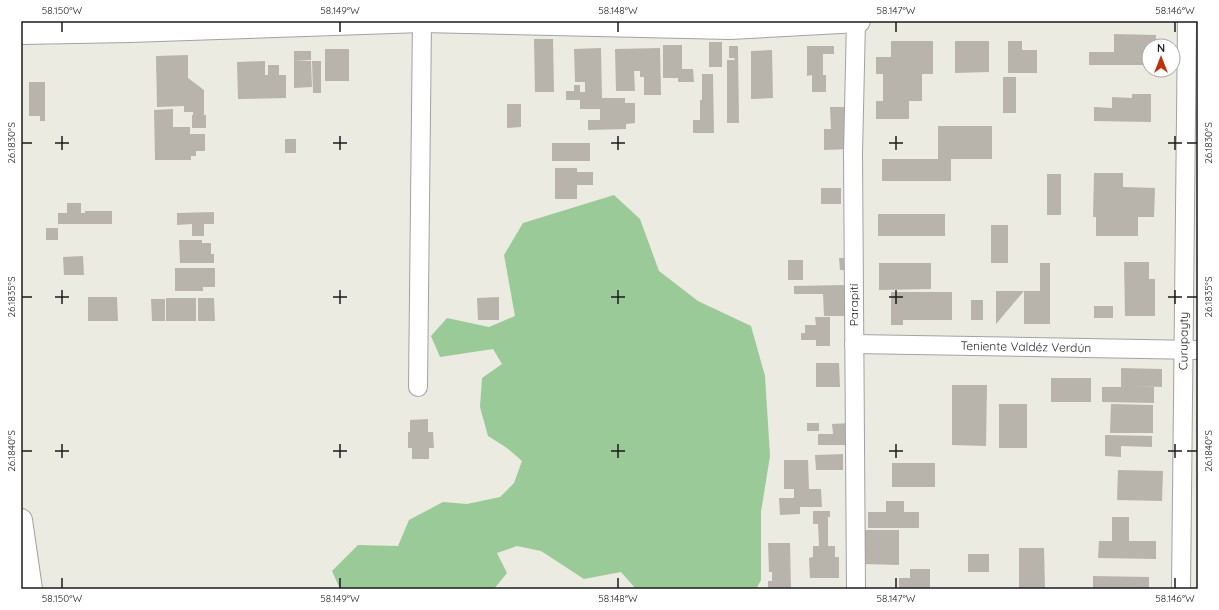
<svg xmlns="http://www.w3.org/2000/svg" width="1219" height="610" viewBox="0 0 1219 610" font-family="Quicksand,sans-serif">
<rect width="100%" height="100%" fill="#ecebe1"/>
<!-- forest -->
<polygon fill="#9aca97" points="614,195 640,219 659,271 698,301 751,326 765,376 770,456 761,512 761,580 756,589 636,589 621,572 584,579 541,551 517,546 497,553 507,573 494,589 340,589 332,571 358,545 398,546 409,520 443,502 467,504 500,497 514,483 522,461 507,448 488,436 480,407 482,378 502,364 493,349 440,357 431,336 447,318 489,327 515,316 504,255 523,223"/>
<!-- building -->
<g fill="#b9b4ab">
<polygon points="1114,34 1156,35 1156,46 1149,46 1149,65 1089,65 1089,52 1114,52"/>
<polygon points="534,39 553,39 554,92 535,92"/>
<polygon points="891,41 933,41 933,74 922,74 922,101 909,101 909,119 876,119 876,101 883,101 883,74 876,74 876,57 891,57"/>
<polygon points="955,41 989,41 989,72 955,73"/>
<polygon points="1008,41 1022,41 1022,50 1037,50 1037,73 1008,73"/>
<rect x="709" y="42" width="13" height="25"/>
<polygon points="663,45 682,45 682,69 693,69 694,82 678,82 678,78 663,78"/>
<polygon points="729,46 738,46 739,123 727,123 727,60 735,60 734,58 729,58"/>
<polygon points="807,46 834,46 834,54 823,54 823,75 826,75 826,92 812,92 812,75 807,76"/>
<polygon points="601,48 602,98 625,98 625,103 635,103 635,123 626,124 626,129 588,130 588,120 600,120 600,109 580,109 580,100 566,100 566,91 574,91 574,85 580,85 580,92 585,92 585,82 575,82 574,49"/>
<polygon points="660,48 661,95 644,95 644,77 640,77 640,71 634,71 635,91 616,91 615,49"/>
<rect x="325" y="49" width="24" height="32"/>
<polygon points="772,50 773,98 751,99 751,51"/>
<polygon points="294,51 311,51 311,60 294,61"/>
<polygon points="188,55 188,78 204,90 204,115 206,115 206,128 192,128 192,115 193,115 193,112 184,112 184,106 157,107 156,56"/>
<polygon points="265,61 265,75 268,75 268,65 279,65 279,75 286,75 286,98 238,99 237,62"/>
<polygon points="294,61 311,61 312,87 294,88"/>
<polygon points="312,61 321,61 321,93 313,93"/>
<polygon points="702,74 713,74 714,133 693,133 693,120 700,120 700,100 702,100"/>
<rect x="1003" y="77" width="13" height="36"/>
<polygon points="29,82 45,82 45,121 40,121 40,116 29,116"/>
<polygon points="1132,94 1151,94 1151,122 1094,121 1094,107 1112,108 1112,97 1132,98"/>
<polygon points="507,104 521,104 521,127 507,128"/>
<polygon points="830,107 849,107 850,149 824,150 824,129 831,129"/>
<polygon points="173,109 173,127 190,127 190,134 205,134 205,151 196,151 196,156 191,156 191,160 155,160 154,110"/>
<polygon points="938,126 992,126 992,159 951,159 951,181 882,181 882,159 938,159"/>
<rect x="285" y="139" width="11" height="14"/>
<rect x="552" y="143" width="38" height="18"/>
<polygon points="555,168 577,168 577,172 593,172 593,185 577,185 577,199 555,199"/>
<polygon points="1094,173 1123,173 1123,187 1155,188 1154,217 1138,217 1138,236 1096,236 1096,217 1093,217"/>
<rect x="1047" y="174" width="14" height="41"/>
<rect x="821" y="188" width="20" height="16"/>
<polygon points="67,203 81,203 81,213 85,213 85,211 112,211 112,224 58,224 58,213 67,213"/>
<polygon points="214,212 214,224 204,224 204,236 192,236 192,224 177,225 177,213"/>
<rect x="878" y="214" width="67" height="22"/>
<rect x="991" y="225" width="17" height="38"/>
<rect x="46" y="228" width="12" height="12"/>
<polygon points="179,240 202,240 202,243 211,243 211,254 214,254 214,263 180,263"/>
<polygon points="83,256 84,275 64,275 63,257"/>
<polygon points="839,258 851,258 851,270 840,270"/>
<rect x="788" y="260" width="15" height="20"/>
<polygon points="1124,262 1149,262 1149,279 1155,279 1155,316 1125,316"/>
<polygon points="879,263 931,263 931,289 879,290"/>
<polygon points="1040,263 1050,263 1050,324 1024,324 1024,291 996,324 996,291 1040,291"/>
<polygon points="175,268 215,268 215,287 203,287 203,291 175,291"/>
<polygon points="845,285 845,316 824,316 823,294 794,294 794,286"/>
<polygon points="891,292 952,292 952,320 903,320 903,325 891,325"/>
<polygon points="88,297 117,297 118,321 88,321"/>
<polygon points="499,297 499,320 478,320 477,298"/>
<rect x="166" y="298" width="30" height="23"/>
<polygon points="198,298 214,298 215,321 198,321"/>
<polygon points="151,299 165,299 165,321 152,321"/>
<rect x="971" y="300" width="12" height="20"/>
<rect x="1094" y="306" width="19" height="12"/>
<polygon points="815,317 830,317 830,346 816,346 816,340 801,340 801,333 805,333 805,325 816,325"/>
<polygon points="816,363 839,363 840,387 816,387"/>
<polygon points="1121,368 1162,369 1162,387 1132,386 1154,387 1154,403 1102,402 1102,387 1121,387"/>
<rect x="1051" y="378" width="40" height="24"/>
<polygon points="952,385 987,385 986,446 952,445"/>
<rect x="999" y="404" width="28" height="44"/>
<polygon points="1111,404 1153,405 1153,433 1110,433"/>
<polygon points="428,419 428,432 433,432 434,448 429,448 429,459 412,459 412,448 408,448 408,432 410,432 410,420"/>
<rect x="807" y="423" width="12" height="8"/>
<polygon points="850,423 850,445 818,445 818,434 833,434 832,424"/>
<polygon points="1105,435 1152,436 1152,447 1121,446 1121,457 1105,456"/>
<polygon points="843,454 843,470 816,470 815,455"/>
<polygon points="784,460 808,460 809,489 821,489 822,507 800,507 800,514 780,515 779,498 794,498 794,489 784,489"/>
<rect x="892" y="463" width="43" height="24"/>
<polygon points="1118,470 1163,471 1162,501 1117,500"/>
<polygon points="886,501 904,501 904,512 919,512 919,528 868,528 868,512 886,512"/>
<polygon points="813,511 830,511 830,517 828,517 828,546 835,546 835,557 839,557 839,578 810,578 809,558 813,557 813,546 819,546 818,524 813,524"/>
<polygon points="1112,517 1129,517 1129,541 1156,541 1156,559 1098,558 1099,541 1112,541"/>
<polygon points="865,530 899,530 899,565 864,564"/>
<polygon points="768,543 790,543 791,589 768,589 768,581 772,581 772,572 769,572"/>
<polygon points="1019,548 1044,548 1045,589 1019,589"/>
<rect x="968" y="554" width="21" height="18"/>
<polygon points="910,569 930,569 930,589 899,589 899,578 910,578"/>
<polygon points="1093,576 1149,577 1149,589 1093,589"/>
</g>
<g fill="none" stroke-linecap="round" stroke-linejoin="round">
<!-- minor casing -->
<g stroke="#a2a2a2" stroke-width="20">
<g id="minor">
<path id="s1" d="M 854,344 L 1198,350"/>
<polyline points="418,387 422,21"/>
<polyline points="856,589 853,153 856,21"/>
<path id="s2" d="M 1181,589 L 1187,21"/>
</g>
</g>
<!-- tertiary casing -->
<g stroke="#a2a2a2" stroke-width="24">
<g id="tertiary">
<polyline points="21,33 130,31 422,21 730,28 859,21"/>
<polyline points="21,520 31,589"/>
</g>
</g>
<!-- minor -->
<use href="#minor" stroke="#fff" stroke-width="18"/>
<!-- tertiary -->
<use href="#tertiary" stroke="#fff" stroke-width="22"/>
</g>
<!-- ticks -->
<path fill="none" stroke="#1b1b1b" stroke-width="1.5" d="M 62,22 L 62,32M 340,22 L 340,32M 618,22 L 618,32M 896,22 L 896,32M 1175,22 L 1175,32M 62,136 L 62,150M 340,136 L 340,150M 618,136 L 618,150M 896,136 L 896,150M 1175,136 L 1175,150M 22,143 L 32,143M 55,143 L 69,143M 333,143 L 347,143M 611,143 L 625,143M 889,143 L 903,143M 1168,143 L 1182,143M 1187,143 L 1197,143M 62,290 L 62,304M 340,290 L 340,304M 618,290 L 618,304M 896,290 L 896,304M 1175,290 L 1175,304M 22,297 L 32,297M 55,297 L 69,297M 333,297 L 347,297M 611,297 L 625,297M 889,297 L 903,297M 1168,297 L 1182,297M 1187,297 L 1197,297M 62,444 L 62,458M 340,444 L 340,458M 618,444 L 618,458M 896,444 L 896,458M 1175,444 L 1175,458M 22,451 L 32,451M 55,451 L 69,451M 333,451 L 347,451M 611,451 L 625,451M 889,451 L 903,451M 1168,451 L 1182,451M 1187,451 L 1197,451M 62,578 L 62,588M 340,578 L 340,588M 618,578 L 618,588M 896,578 L 896,588M 1175,578 L 1175,588"/>
<g text-anchor="middle" stroke-width="3" stroke-linejoin="round" paint-order="stroke">
<!-- street labels -->
<g font-size="12" fill="#1b1b1b" stroke="#fff">
<text transform="translate(854 305) rotate(-90)" y="4">Parapití</text>
<text dy="4" stroke="none"><textPath href="#s2" startOffset="248">Curupayty</textPath></text>
<text dy="4" stroke="none"><textPath href="#s1" startOffset="172">Teniente Valdéz Verdún</textPath></text>
</g>
</g>
<!-- border -->
<rect width="1219" height="610" fill="none" stroke="#ffffff" stroke-width="44"/>
<!-- north arrow -->
<g transform="translate(1161 58)"><circle r="19" fill="#ffffff" stroke="#a4a4a4"/>
<path d="M0-3L7 15L0 10L-7 15Z" fill="#be3209"/>
<text y="-6" font-size="11" font-weight="bold" text-anchor="middle" fill="#1b1b1b">N</text>
</g>
<rect x="22" y="22" width="1175" height="566" fill="none" stroke="#1b1b1b" stroke-width="1.5"/>
<g font-size="10" text-anchor="middle" fill="#1b1b1b">
<text x="62" y="14">58.150°W</text>
<text x="340" y="14">58.149°W</text>
<text x="618" y="14">58.148°W</text>
<text x="896" y="14">58.147°W</text>
<text x="1175" y="14">58.146°W</text>
<text transform="translate(11 143) rotate(-90)" y="4">26.1830°S</text>
<text transform="translate(1208 143) rotate(-90)" y="4">26.1830°S</text>
<text transform="translate(11 297) rotate(-90)" y="4">26.1835°S</text>
<text transform="translate(1208 297) rotate(-90)" y="4">26.1835°S</text>
<text transform="translate(11 451) rotate(-90)" y="4">26.1840°S</text>
<text transform="translate(1208 451) rotate(-90)" y="4">26.1840°S</text>
<text x="62" y="602">58.150°W</text>
<text x="340" y="602">58.149°W</text>
<text x="618" y="602">58.148°W</text>
<text x="896" y="602">58.147°W</text>
<text x="1175" y="602">58.146°W</text>
</g>
</svg>
